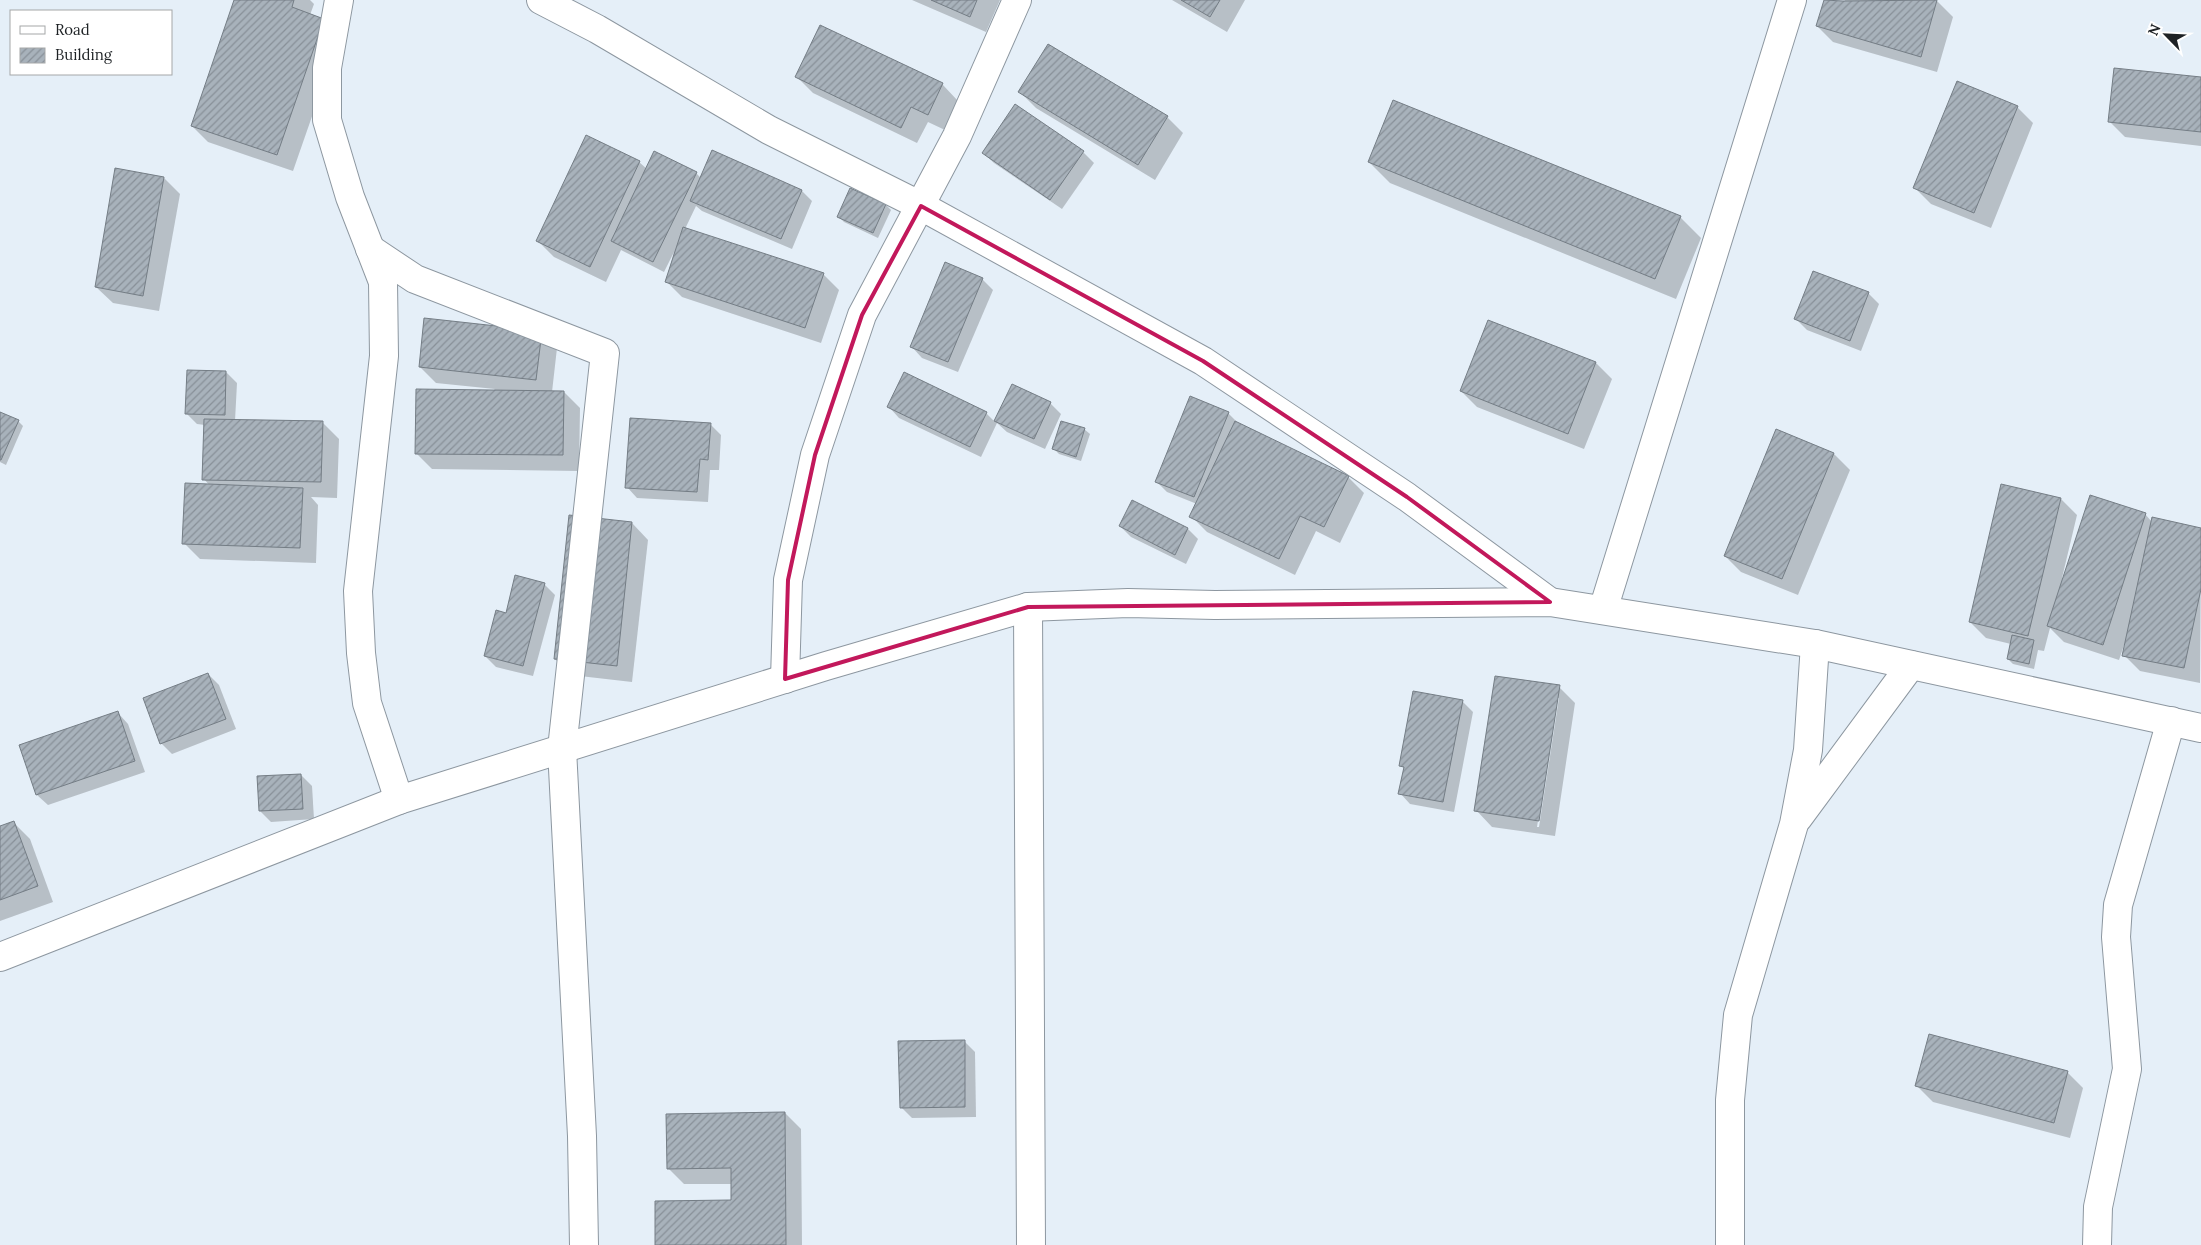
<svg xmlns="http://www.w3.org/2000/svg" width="2201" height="1245" viewBox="0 0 2201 1245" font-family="Lora,serif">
<defs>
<pattern id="building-hatch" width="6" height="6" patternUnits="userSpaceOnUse" patternTransform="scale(1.25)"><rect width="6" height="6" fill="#a8b2bb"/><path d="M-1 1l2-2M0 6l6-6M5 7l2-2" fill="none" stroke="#889098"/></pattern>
</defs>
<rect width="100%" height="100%" fill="#e5eff8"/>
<!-- shadow -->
<g fill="#0003" fill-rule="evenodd">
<polygon points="236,0 310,0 314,4 310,15 340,36 293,171 208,142 192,126"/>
<polygon points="912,0 1000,0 986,32"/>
<polygon points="1172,0 1245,0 1227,32"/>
<polygon points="1825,0 1844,3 1845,0 1937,1 1953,17 1937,72 1833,42 1817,26"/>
<polygon points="821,27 942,84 958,101 945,130 928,122 917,143 813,93 797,77"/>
<polygon points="2201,79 2201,146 2125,137 2109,121"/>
<polygon points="1020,92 1167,117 1183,133 1155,180 1036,108"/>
<polygon points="2017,107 2033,123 1991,228 1931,204 1915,188"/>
<polygon points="1083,152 1094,163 1062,209 994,163 983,153"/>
<polygon points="639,162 647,169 696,173 701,178 802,191 812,201 792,249 702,211 696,206 685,229 823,274 839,290 821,343 682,297 666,281 674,252 664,272 621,250 606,282 554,257 538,241"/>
<polygon points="1369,162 1680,217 1701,238 1676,299 1390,183"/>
<polygon points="164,178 180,194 159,311 113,303 96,287"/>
<polygon points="886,205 891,210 878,238 844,222 839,217"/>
<polygon points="982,279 993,290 958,372 922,358 912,347"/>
<polygon points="1868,293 1879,304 1861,351 1807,330 1796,319"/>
<polygon points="1488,321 1596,363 1612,379 1584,449 1477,407 1461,391"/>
<polygon points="541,332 557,348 552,392 564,392 580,408 579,471 432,469 416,453 495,389 436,383 420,367"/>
<polygon points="226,372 237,383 235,421 323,423 339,439 337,498 311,497 318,505 316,563 200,559 184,543 210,486 204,479 205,425 197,424 187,414"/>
<polygon points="1012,386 1050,403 1061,414 1045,449 1007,432 997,423 981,457 899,418 889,407 986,413 995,422"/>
<polygon points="0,413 18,421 23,426 6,465 0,462"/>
<polygon points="1228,413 1239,424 1348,477 1364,493 1340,543 1316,531 1295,575 1207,532 1191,516 1197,504 1167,492 1156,481"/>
<polygon points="711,425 721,435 719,470 710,470 708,502 637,498 627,487"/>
<polygon points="1084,429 1090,434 1081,461 1059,454 1054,449"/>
<polygon points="1834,454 1850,470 1798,595 1741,572 1725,556"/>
<polygon points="2061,499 2077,515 2062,578 2064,579 2145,514 2152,522 2201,529 2200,683 2140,671 2124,655 2127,642 2125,642 2119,660 2064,642 2050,628 2044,651 2038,650 2034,669 2013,664 2008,659 2011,644 1986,638 1970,622"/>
<polygon points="632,523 648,540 632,682 571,675 555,659"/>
<polygon points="1120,526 1188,529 1198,539 1186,564 1131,537"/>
<polygon points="544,584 555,595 533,676 496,667 485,656 507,614"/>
<polygon points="208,674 219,685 236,729 172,754 161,743"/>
<path d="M 1559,687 L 1575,703 L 1555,836 L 1492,827 L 1476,810 ZM 1557,698 L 1559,698 L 1539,827 L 1537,827 Z"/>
<polygon points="1462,701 1473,712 1454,812 1410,804 1400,793 1405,769 1401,765"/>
<polygon points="118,713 128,724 145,772 48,805 37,795 21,746"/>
<polygon points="301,775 312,786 314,819 271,822 260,811"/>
<polygon points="14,823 30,839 53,902 0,921 0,828"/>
<polygon points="964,1041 975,1052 976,1117 912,1118 901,1107"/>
<polygon points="2067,1072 2083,1088 2070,1138 1933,1102 1917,1086"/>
<polygon points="785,1113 801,1129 802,1245 657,1245 732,1201 732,1184 684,1184 668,1168"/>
</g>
<!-- building -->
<g fill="url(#building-hatch)" stroke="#747d85">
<polygon points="234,0 294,0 292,7 324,19 277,155 191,126"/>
<polygon points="931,0 977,0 970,17"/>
<polygon points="1181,0 1220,0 1210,17"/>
<polygon points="1824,0 1843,1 1937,0 1921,57 1816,26"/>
<polygon points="820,25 943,83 928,115 911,107 901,128 795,77"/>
<polygon points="1048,44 1168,116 1138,165 1018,92"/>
<polygon points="2114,68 2201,77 2201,132 2108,122"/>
<polygon points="1957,81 2018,106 1974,213 1913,188"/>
<polygon points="1393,100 1681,216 1655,279 1368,162"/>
<polygon points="1015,104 1084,151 1050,200 982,153"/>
<polygon points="586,135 640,161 590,267 536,241"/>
<polygon points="712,150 802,190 781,239 690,201"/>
<polygon points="654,151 697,172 653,262 611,241"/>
<polygon points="115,168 164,177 143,296 95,287"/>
<polygon points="850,188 886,204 873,233 837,217"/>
<polygon points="683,227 824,273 805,328 665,282"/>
<polygon points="945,262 983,278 948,362 910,347"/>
<polygon points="1813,271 1869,292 1850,341 1794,319"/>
<polygon points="424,318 542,331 536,380 419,367"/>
<polygon points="1488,320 1596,362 1568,434 1460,391"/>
<polygon points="187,370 226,371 225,415 185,414"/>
<polygon points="904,372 987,412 970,447 887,407"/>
<polygon points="1012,384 1051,402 1034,439 994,421"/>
<polygon points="416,389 564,391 563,455 415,454"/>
<polygon points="1190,396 1229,412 1194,497 1155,482"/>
<polygon points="0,412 19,420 1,460 0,460"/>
<polygon points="630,418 711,423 708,460 700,459 697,492 625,488"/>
<polygon points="204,419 323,421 321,482 202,480"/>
<polygon points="1061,421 1085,428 1076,457 1052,449"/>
<polygon points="1235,421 1349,476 1324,527 1300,516 1279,559 1189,517"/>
<polygon points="1776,429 1834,453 1782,579 1724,556"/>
<polygon points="185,483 303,488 300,548 182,544"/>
<polygon points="2001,484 2061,498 2028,636 1969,622"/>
<polygon points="2090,495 2146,513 2103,645 2047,626"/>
<polygon points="1132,500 1188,528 1175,555 1119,526"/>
<polygon points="569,515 632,522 617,666 554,659"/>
<polygon points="2152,517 2201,528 2201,589 2184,668 2122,656"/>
<polygon points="515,575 545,583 523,666 484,656 496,610 506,613"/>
<polygon points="2012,635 2034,640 2029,664 2007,659"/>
<polygon points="208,673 226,719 160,744 143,698"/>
<polygon points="1495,676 1560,685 1539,821 1474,811"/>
<polygon points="1413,691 1463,700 1443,802 1398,794 1404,767 1399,766"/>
<polygon points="118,711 135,761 36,795 19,745"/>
<polygon points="301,774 303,809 259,811 257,776"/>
<polygon points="14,821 38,886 0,900 0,826"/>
<polygon points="1929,1034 2068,1071 2054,1123 1915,1086"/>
<polygon points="965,1040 965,1107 900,1108 898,1041"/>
<polygon points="785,1112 786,1245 655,1245 655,1201 731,1200 731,1168 667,1169 666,1114"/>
</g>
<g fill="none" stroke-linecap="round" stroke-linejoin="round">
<!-- street casing -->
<g stroke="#8d97a0" stroke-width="30">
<g id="street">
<polyline points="339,0 327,68 327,120 350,197 383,282 384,356 358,591 361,653 367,703 399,800"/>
<polyline points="541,0 597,29 769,130 921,206 1203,361 1407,497 1550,602"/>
<polyline points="370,249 415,279 605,353 562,749 582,1136 584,1245"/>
<polyline points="1028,607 1031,1245"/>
<polyline points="1603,610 1792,0"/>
<polyline points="785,679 788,580 815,455 862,315 957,136 1017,0"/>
<polyline points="1798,818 1911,665"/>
<polyline points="0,957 399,800 826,666 1028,607 1128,603 1215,605 1550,602 1815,644 2201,728"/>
<polyline points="1730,1245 1730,1100 1738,1015 1794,824 1808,750 1815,644"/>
<polyline points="2097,1245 2098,1207 2127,1069 2116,937 2118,905 2171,721"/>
</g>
</g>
<!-- street -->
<use href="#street" stroke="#fff" stroke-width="28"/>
</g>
<!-- marked area -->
<path fill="none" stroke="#c2185b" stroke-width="4" stroke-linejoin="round" d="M 921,206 L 1203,361 L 1407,497 L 1550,602 L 1028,607 L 785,679 L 788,580 L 815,455 L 862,315 Z"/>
<!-- legend -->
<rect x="10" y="10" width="162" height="65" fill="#ffffff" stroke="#a5a7a8"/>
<rect x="20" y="26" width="25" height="8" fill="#ffffff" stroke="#a5a7a8"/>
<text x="55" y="35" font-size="15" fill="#1e2225">Road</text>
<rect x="20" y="48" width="25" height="15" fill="url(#building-hatch)" stroke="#a5a7a8"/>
<text x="55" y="60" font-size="15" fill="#1e2225">Building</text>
<!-- north arrow -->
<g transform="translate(2166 35) rotate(294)" stroke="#ffffff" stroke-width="4" paint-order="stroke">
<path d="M0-4L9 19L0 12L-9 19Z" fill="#1e2225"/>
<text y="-8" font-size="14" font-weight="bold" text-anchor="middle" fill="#1e2225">N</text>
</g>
</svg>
